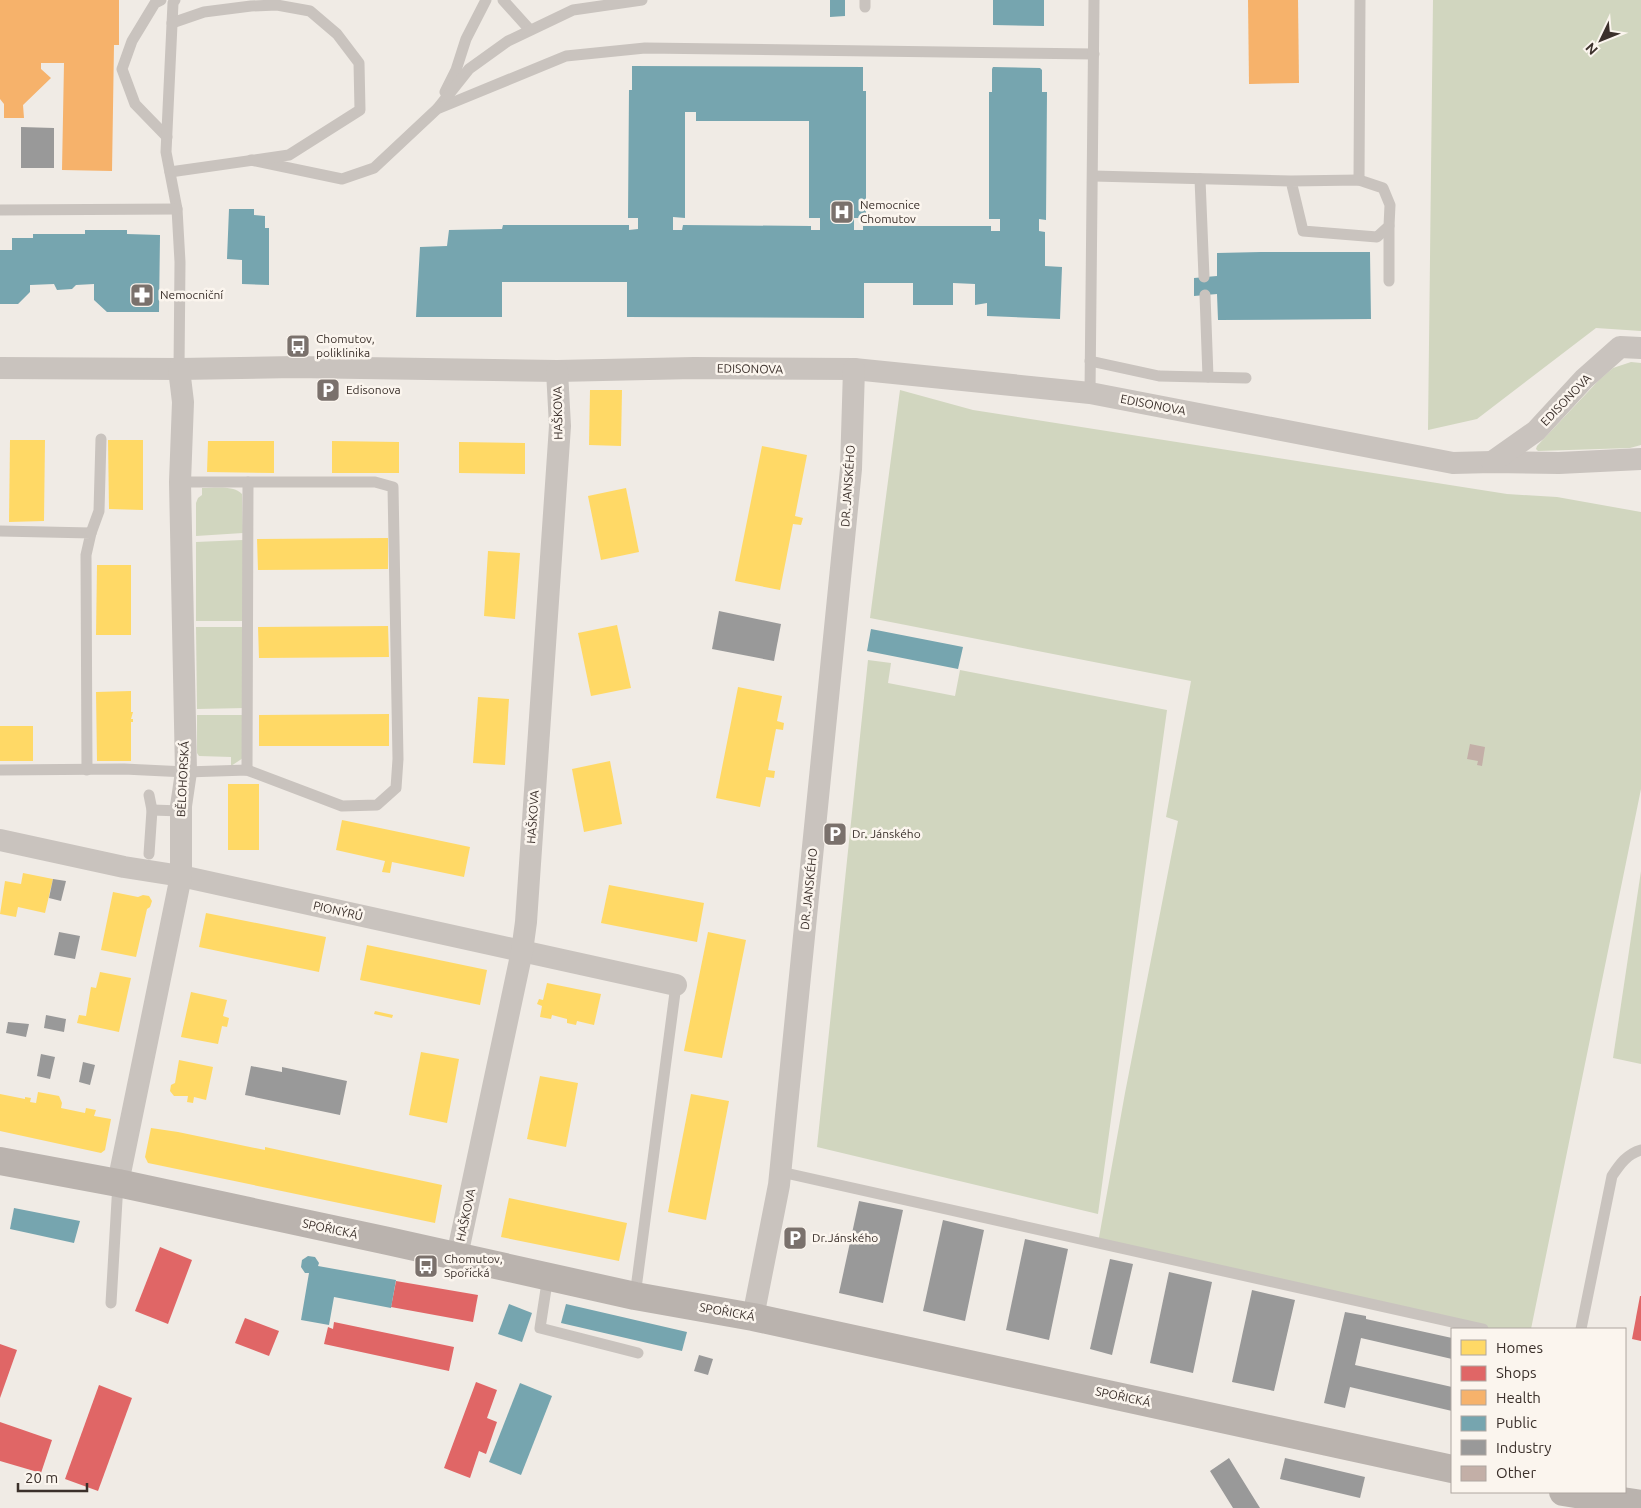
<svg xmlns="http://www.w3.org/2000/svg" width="1641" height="1508" viewBox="0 0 1641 1508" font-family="Ubuntu,sans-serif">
<rect width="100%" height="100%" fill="#f0ebe5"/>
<!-- green -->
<g fill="#d1d6bf">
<polygon points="1433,0 1641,0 1641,331 1596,328 1477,419 1428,430"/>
<polygon points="1631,362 1641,363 1641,445 1630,448 1538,451 1536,449 1537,446 1599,380 1613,368"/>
<polygon points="900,390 973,410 1507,494 1557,497 1641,512 1641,789 1531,1329 1483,1329 1098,1243 1125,1093 1178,821 1166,817 1191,681 870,618"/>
<path d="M 202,488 C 214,488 234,485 242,494 L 243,533 L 196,536 L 196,503 L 198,498 L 202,495 Z"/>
<polygon points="243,540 244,621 196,621 196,542"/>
<polygon points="196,627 244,627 245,708 197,709"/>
<polygon points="868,660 891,663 888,683 955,696 960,670 1167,710 1098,1214 817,1147"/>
<polygon points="197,715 245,715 243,758 231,766 231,757 199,756 197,753"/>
<polygon points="1641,871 1641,1064 1613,1058"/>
</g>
<!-- homes -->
<g fill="#ffd966">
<polygon points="590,390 622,390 621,446 589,445"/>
<polygon points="10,440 45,440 44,521 9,522"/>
<polygon points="108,440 143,440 143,510 109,509"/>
<polygon points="208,441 274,441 274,473 207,472"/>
<polygon points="332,441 399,442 399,473 332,473"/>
<polygon points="459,442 525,443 525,474 459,473"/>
<polygon points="762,446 807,455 795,516 803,518 801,525 793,524 780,590 735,581"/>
<polygon points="626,488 639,552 601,560 588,496"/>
<polygon points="388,538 388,569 258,570 257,539"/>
<polygon points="488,551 520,553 515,619 484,616"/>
<polygon points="97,565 131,565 131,635 96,635"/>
<polygon points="617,625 631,688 591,696 578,633"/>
<polygon points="388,626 389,657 259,658 258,627"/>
<polygon points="738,687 782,696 777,721 784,723 783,730 776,729 768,770 775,771 774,778 766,777 760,807 716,798"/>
<polygon points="131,691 131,712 133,712 131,719 133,719 133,722 131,722 131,761 97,761 96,692"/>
<polygon points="478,697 509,699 505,765 473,763"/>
<polygon points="389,714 389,746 259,746 259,715"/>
<rect x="0" y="726" width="33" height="35"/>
<polygon points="610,761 622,824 584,832 572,769"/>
<rect x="228" y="784" width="31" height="66"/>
<polygon points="342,820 470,847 464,877 392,862 390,873 382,872 385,861 336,850"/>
<polygon points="23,873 53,879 45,913 18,907 16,917 0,914 5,881 21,884"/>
<polygon points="609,885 704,903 697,942 601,923"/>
<polygon points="113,892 138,897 143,895 149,896 152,901 150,907 147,909 136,957 101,950"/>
<polygon points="206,913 326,937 319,972 199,947"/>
<polygon points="708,932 746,940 722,1058 684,1051"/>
<polygon points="367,945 487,970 480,1005 360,980"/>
<polygon points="100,972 131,978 119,1032 77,1023 79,1015 86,1016 91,987 96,988"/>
<polygon points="547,983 601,994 594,1025 577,1021 576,1025 567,1023 567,1019 552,1015 551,1019 540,1017 542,1006 537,1004 539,999 543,1000"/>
<polygon points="191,992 227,1000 223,1016 229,1018 227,1027 222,1026 218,1044 181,1037"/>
<polygon points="375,1011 393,1015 392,1018 374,1014"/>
<polygon points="421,1052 459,1059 447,1123 409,1115"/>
<polygon points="179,1060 213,1067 206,1100 194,1097 193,1103 187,1102 188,1096 174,1096 170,1091 171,1085 175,1083"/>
<polygon points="540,1076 578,1083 566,1147 527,1139"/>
<polygon points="38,1092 59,1096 62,1103 61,1108 85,1113 86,1108 96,1110 94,1116 111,1119 105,1150 101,1153 0,1131 0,1094 25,1099 25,1097 31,1098 30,1102 36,1103"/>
<polygon points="691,1094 729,1101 706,1220 668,1212"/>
<polygon points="151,1128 178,1132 265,1150 265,1147 442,1185 435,1223 148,1163 145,1157"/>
<polygon points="509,1198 627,1223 619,1261 501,1237"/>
</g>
<!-- shops -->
<g fill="#e06666">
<polygon points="160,1247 192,1260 168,1324 135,1311"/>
<polygon points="396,1281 478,1295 473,1322 391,1307"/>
<polygon points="1640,1296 1641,1296 1641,1341 1632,1339"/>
<polygon points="245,1318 279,1331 269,1356 235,1343"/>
<polygon points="334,1322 454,1347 449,1371 324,1344 328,1327 333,1329"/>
<polygon points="0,1344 17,1350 0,1398"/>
<polygon points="476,1382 497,1390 487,1418 497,1422 486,1454 479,1451 470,1478 444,1468"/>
<polygon points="99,1385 132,1398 98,1491 65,1479"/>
<polygon points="0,1422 52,1440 41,1473 0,1461"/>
</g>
<!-- health -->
<g fill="#f6b26b">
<polygon points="0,0 119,0 119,45 114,45 112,171 62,170 64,63 41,63 41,69 51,78 23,105 24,118 4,118 4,104 0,99"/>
<polygon points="1248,0 1298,0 1299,83 1249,84"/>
</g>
<!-- public -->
<g fill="#76a5af" fill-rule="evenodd">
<polygon points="830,0 845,0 845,16 830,17"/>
<polygon points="993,0 1044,0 1044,26 993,25"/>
<path d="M 632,66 L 863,67 L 863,91 L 866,91 L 866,218 L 854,218 L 854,230 L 863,230 L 863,226 L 991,226 L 991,231 L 1000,231 L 1000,219 L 989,219 L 989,92 L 992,92 L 992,69 L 993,67 L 1040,68 L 1042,70 L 1042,92 L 1047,92 L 1046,220 L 1039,219 L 1039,231 L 1045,232 L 1045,266 L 1062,267 L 1060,319 L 987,316 L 987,303 L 975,305 L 975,284 L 953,283 L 953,305 L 913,305 L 913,283 L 864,283 L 864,318 L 627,317 L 627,282 L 502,282 L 502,317 L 416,317 L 420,247 L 447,246 L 449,230 L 502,229 L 503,225 L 629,225 L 629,230 L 638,229 L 638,218 L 628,218 L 629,90 L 632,90 ZM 685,112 L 696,112 L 696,121 L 809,121 L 809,218 L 820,218 L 820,230 L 811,230 L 811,226 L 683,225 L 682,230 L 673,230 L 673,217 L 685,218 Z"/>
<polygon points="229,209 254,209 254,215 265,216 265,228 269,228 269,285 242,284 242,260 227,259"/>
<polygon points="85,230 127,230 127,234 160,235 159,312 107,312 94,300 94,284 76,285 72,289 57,290 54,284 30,285 30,292 18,304 0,304 0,250 12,250 12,238 33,238 33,234 85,234"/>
<polygon points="1261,252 1370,252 1371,319 1218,320 1217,294 1194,296 1194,278 1217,276 1217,253"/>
<polygon points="871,629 963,647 958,669 867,651"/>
<polygon points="14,1208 80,1221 74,1243 10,1229"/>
<polygon points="308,1256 315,1257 319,1263 318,1266 396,1280 391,1308 334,1297 329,1325 301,1320 309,1273 305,1273 301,1267 302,1260"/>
<polygon points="509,1304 532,1313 522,1342 498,1334"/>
<polygon points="566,1304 687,1332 682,1351 561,1323"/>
<polygon points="520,1383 552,1396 521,1475 489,1462"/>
</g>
<!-- industry -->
<g fill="#999">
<polygon points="21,127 54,128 54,168 21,168"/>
<polygon points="719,611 781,624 774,661 712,649"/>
<polygon points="53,879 66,881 61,901 49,898"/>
<polygon points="59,932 80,936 75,959 54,955"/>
<polygon points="46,1015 66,1019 64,1032 44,1028"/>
<polygon points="8,1022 29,1024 26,1037 6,1033"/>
<polygon points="41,1054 55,1057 50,1079 37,1076"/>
<polygon points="83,1062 95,1065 90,1085 79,1082"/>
<polygon points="251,1066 282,1072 282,1067 347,1081 340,1115 245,1095"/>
<polygon points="859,1201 903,1210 883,1303 839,1293"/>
<polygon points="943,1220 984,1230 965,1321 923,1311"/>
<polygon points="1025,1239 1068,1249 1049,1340 1006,1330"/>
<polygon points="1110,1259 1133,1264 1112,1355 1090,1349"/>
<polygon points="1169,1272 1212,1282 1193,1373 1150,1363"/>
<polygon points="1252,1290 1295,1300 1274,1391 1232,1382"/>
<polygon points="1345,1312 1366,1316 1366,1319 1452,1338 1452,1359 1361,1338 1355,1365 1452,1387 1452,1411 1350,1387 1345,1408 1324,1403"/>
<polygon points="699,1355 713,1359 708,1375 694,1371"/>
<polygon points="1229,1458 1237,1471 1260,1508 1233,1508 1210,1471"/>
<polygon points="1285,1458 1365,1477 1360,1498 1280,1479"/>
</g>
<!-- building -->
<polygon fill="#c3afa7" points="1470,744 1485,747 1482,766 1477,765 1478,761 1467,759"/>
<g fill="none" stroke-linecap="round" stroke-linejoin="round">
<!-- lane -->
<g stroke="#c9c3be" stroke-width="11">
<polyline points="161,0 155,3 132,41 122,69 135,104 167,137"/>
<polyline points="175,0 173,3 166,152 177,209 180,262 179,369"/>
<polyline points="503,0 530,30"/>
<polyline points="865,0 865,7"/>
<polyline points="445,92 456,70 466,39 486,0"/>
<polyline points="438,108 469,69 508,41 573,10 642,0"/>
<polyline points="251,160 342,179 374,168 437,109 566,56 645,48 1094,54"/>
<polyline points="170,172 289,155 360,110 359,63 337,34 310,11 277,5 251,6 204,12 172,23"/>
<polyline points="1093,176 1291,181 1303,231 1377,237 1389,226 1390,205 1383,188 1359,180 1291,181"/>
<polyline points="1200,179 1204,277"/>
<polyline points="1359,180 1360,0"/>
<polyline points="0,210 177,209"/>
<polyline points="1389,226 1389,281"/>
<polyline points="1205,295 1208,377"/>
<polyline points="1090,361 1159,376 1246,378"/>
<polyline points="1090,393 1094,0"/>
<polyline points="0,531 91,533 86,555 87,770"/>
<polyline points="91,533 99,511 101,439"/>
<polyline points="0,770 124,769 186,772 247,770 342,806 377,805 396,788 398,759 393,487 375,482 180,482"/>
<polyline points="247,770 248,482"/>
<polyline points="152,810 181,811"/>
<polyline points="149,854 152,810 149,795"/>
<polyline points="781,1172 1483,1329"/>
<polyline points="548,1276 540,1328 638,1353"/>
<polyline points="635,1296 676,985"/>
<polyline points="111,1303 118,1183"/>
<path d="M 1581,1329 L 1612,1176 C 1620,1164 1627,1154 1641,1150"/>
</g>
<!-- street -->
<g stroke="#c9c3be" stroke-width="22">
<polyline points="0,368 179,369 295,367 557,371 694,368 854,369 1090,393 1453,463 1492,462 1559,463 1641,459"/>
<polyline points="1492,462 1536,431 1584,379 1620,347 1641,348"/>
<polyline points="0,840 124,867 181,876 676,985"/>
<polyline points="118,1183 181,876 181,806 186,772 180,482 183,402 179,369"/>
<polyline points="457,1256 522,951 526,922 560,426 557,371"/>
<polyline points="753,1317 779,1185 851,469 854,369"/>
</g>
<!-- secondary -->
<g stroke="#bab3ae" stroke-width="28">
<polyline points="0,1161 118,1183 388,1241 635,1296 753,1317 1452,1469"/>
<polyline points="1563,1492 1641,1504"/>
</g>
</g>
<!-- icons -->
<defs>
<g id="hospital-square" transform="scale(1.25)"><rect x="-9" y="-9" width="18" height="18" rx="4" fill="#7a716c" stroke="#fbf5ee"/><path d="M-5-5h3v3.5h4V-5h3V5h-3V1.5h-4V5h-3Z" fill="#fff"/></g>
<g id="pharmacy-square" transform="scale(1.25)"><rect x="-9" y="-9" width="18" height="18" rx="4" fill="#7a716c" stroke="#fbf5ee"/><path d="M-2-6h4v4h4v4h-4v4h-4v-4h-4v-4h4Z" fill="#fff"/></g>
<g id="bus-square" transform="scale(1.25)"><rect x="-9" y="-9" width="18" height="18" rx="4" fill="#7a716c" stroke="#fbf5ee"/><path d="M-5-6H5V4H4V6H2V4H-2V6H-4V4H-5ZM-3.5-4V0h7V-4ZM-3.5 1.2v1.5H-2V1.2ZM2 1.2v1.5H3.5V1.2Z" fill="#fff"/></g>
<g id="parking-square" transform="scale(1.25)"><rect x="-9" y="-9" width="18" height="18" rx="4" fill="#7a716c" stroke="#fbf5ee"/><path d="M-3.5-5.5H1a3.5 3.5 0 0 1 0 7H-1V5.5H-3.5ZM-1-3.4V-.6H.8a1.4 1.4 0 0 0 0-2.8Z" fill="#fff"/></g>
</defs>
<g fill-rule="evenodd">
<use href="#hospital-square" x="842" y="212"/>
<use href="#pharmacy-square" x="142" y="295"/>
<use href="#bus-square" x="298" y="346"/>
<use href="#parking-square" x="328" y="390"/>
<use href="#parking-square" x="835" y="834"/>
<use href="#parking-square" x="795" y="1238"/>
<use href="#bus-square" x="426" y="1266"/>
</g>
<g text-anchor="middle" stroke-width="5" stroke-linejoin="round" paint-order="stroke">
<!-- poi labels -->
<g font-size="12" fill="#3b302b" stroke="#fbf5ee" text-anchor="start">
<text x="860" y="209">Nemocnice<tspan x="860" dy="14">Chomutov</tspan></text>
<text x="160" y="299">Nemocniční</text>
<text x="316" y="343">Chomutov,<tspan x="316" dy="14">poliklinika</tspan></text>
<text x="346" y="394">Edisonova</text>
<text x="852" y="838">Dr. Jánského</text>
<text x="812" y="1242">Dr.Jánského</text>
<text x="444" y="1263">Chomutov,<tspan x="444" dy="14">Spořická</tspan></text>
</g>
<!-- street labels -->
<g font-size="12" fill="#3b302b" stroke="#fbf5ee">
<text transform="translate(750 369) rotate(1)" y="4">EDISONOVA</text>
<text transform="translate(1566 400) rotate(-46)" y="4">EDISONOVA</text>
<text transform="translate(1153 405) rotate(11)" y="4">EDISONOVA</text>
<text transform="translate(558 413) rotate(-91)" y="4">HAŠKOVA</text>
<text transform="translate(848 486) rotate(-86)" y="4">DR. JANSKÉHO</text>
<text transform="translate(183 779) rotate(-87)" y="4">BĚLOHORSKÁ</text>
<text transform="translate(533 817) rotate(-86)" y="4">HAŠKOVA</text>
<text transform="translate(809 889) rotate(-84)" y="4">DR. JANSKÉHO</text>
<text transform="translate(338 911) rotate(13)" y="4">PIONÝRŮ</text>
<text transform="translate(466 1215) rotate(-78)" y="4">HAŠKOVA</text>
<text transform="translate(330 1229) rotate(12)" y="4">SPOŘICKÁ</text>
<text transform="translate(727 1312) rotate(10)" y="4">SPOŘICKÁ</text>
<text transform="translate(1123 1397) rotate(12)" y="4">SPOŘICKÁ</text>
</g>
</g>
<!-- legend -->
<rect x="1451" y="1328" width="175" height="165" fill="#fbf5ee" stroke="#aea6a0"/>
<rect x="1461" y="1340" width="25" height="15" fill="#ffd966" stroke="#aea6a0"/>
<text x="1496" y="1353" font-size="15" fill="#3b302b">Homes</text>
<rect x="1461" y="1366" width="25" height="15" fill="#e06666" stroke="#aea6a0"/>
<text x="1496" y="1378" font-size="15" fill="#3b302b">Shops</text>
<rect x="1461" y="1390" width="25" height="15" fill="#f6b26b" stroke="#aea6a0"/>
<text x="1496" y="1403" font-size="15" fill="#3b302b">Health</text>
<rect x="1461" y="1416" width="25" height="15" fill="#76a5af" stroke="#aea6a0"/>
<text x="1496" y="1428" font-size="15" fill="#3b302b">Public</text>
<rect x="1461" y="1440" width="25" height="15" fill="#999999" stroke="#aea6a0"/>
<text x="1496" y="1453" font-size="15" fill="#3b302b">Industry</text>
<rect x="1461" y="1466" width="25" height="15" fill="#c3afa7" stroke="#aea6a0"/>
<text x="1496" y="1478" font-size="15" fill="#3b302b">Other</text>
<!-- north arrow -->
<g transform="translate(1601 40) rotate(227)" stroke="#fbf5ee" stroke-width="4" paint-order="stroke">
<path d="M0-4L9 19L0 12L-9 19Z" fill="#3b302b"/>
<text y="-8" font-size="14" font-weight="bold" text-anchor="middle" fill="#3b302b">N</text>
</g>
<!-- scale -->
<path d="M18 1483v8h69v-8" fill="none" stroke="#3b302b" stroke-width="2.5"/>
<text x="25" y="1483" font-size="15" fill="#3b302b" stroke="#fbf5ee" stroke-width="4" paint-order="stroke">20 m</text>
</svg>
